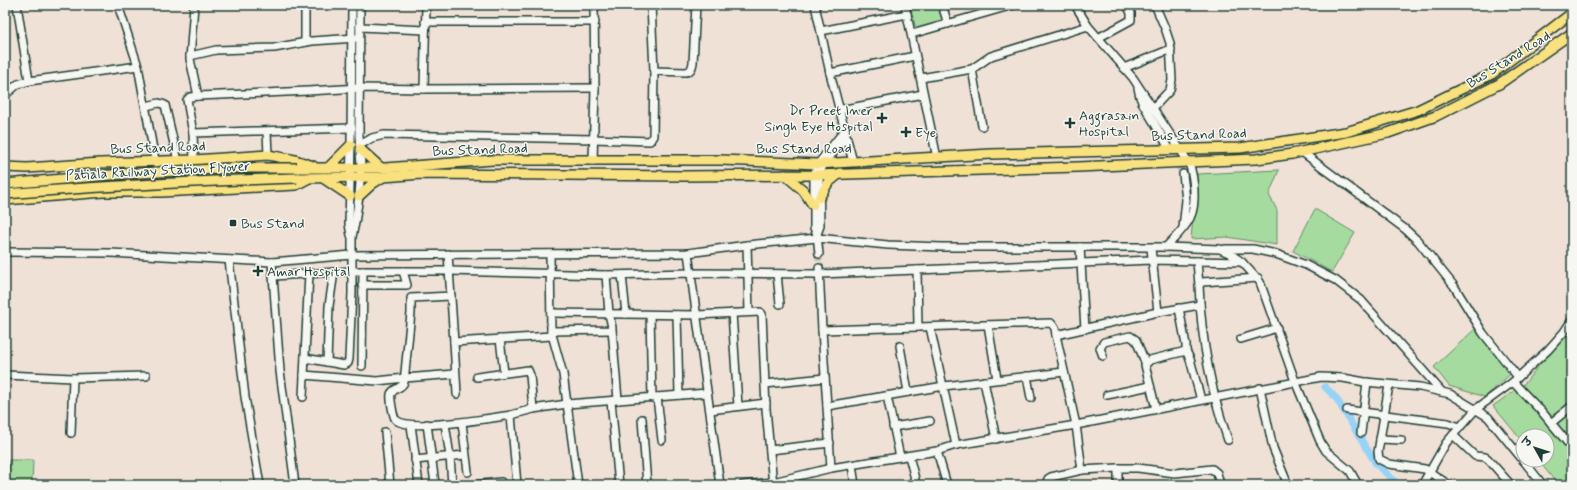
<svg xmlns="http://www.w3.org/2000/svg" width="1577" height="490" viewBox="0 0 1577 490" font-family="Mynerve,'Playpen Sans Deva',sans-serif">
<rect width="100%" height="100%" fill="#f0e1d6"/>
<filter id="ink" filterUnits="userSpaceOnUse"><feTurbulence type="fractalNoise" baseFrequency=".025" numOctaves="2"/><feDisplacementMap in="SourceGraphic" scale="8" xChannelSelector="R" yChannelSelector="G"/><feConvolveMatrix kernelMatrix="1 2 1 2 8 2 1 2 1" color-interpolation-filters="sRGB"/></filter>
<g filter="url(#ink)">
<!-- green -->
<g fill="#a5db9e" stroke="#628c69">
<polygon points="910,5 941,5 946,21 916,29"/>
<polygon points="1279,170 1269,195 1277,210 1277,245 1227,237 1191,239 1197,174"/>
<polygon points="1315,209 1355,233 1332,272 1293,251"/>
<polygon points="1572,323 1572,485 1558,485 1538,460 1547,460 1547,436 1523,436 1523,442 1493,406 1525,383"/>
<polygon points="1476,328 1515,370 1485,397 1449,386 1434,367"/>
<polygon points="9,460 33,460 32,485 9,485"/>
</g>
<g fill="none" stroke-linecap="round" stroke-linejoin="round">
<!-- canal -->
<polyline stroke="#97d2f7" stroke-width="7" points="1325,387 1336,398 1376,464 1399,485"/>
<!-- minor-tunnel -->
<g stroke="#c6c0b6" stroke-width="7" stroke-dasharray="7 3.5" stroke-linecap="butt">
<polyline points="1169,148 1183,174"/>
<polyline points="819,254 819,268"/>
</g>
<!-- minor casing -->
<g stroke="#1f3d34" stroke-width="10">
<g id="minor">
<polyline points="118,5 138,66 160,188"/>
<polyline points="194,5 190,59 198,96 190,97 187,100 193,133 194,160"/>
<polyline points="305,5 305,42"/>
<polyline points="426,5 424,89 595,88"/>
<polyline points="815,5 830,73 853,162"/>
<polyline points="905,5 937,158"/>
<polyline points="942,5 948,24"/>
<path d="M 1075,5 L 1088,26 L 1133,78 L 1189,163 C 1194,177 1197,204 1190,218 C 1185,229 1173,239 1166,247"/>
<polyline points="1570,5 1572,8"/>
<polyline points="425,22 595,22"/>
<polyline points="360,27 425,30"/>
<polyline points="821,31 907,14"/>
<polyline points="912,34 1013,5"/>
<polyline points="1098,38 1131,20 1131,13 1127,5"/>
<polyline points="190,56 216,50 274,48 312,41 356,38"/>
<polyline points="1124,68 1171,49"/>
<polyline points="972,69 982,126"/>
<path d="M 654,71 L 686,72 C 691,71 692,68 693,63 L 696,5"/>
<polyline points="830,73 915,56"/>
<polyline points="921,78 972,69 991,56 1088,26"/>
<polyline points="29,81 138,66"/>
<polyline points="1138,88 1140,97 1143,104 1169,148"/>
<polyline points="5,95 18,84 29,81 17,5"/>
<polyline points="198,96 308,91 360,88 424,89"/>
<polyline points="146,106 159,103 165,105 178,161"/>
<polyline points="1153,108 1170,90 1172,80 1170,43 1165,28 1155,5"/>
<polyline points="840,110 923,94"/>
<polyline points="267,132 268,155"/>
<polyline points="193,133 352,128"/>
<polyline points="360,145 372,138 384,135 594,139 650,141 653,136 654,71 651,5"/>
<polyline points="1302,152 1405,229 1418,241 1454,286 1483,333 1518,377"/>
<polyline points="593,161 595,88 594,5"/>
<polyline points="1183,228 1186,200 1183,174"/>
<polyline points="817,234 814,228 814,175 818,164 844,131"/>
<polyline points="351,235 349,224 351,145 352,5"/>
<polyline points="747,245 749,312"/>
<polyline points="1080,247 1085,329"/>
<polyline points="1151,248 1158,312"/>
<polyline points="1225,249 1253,249 1276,254 1306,265 1335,280 1361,300 1442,392"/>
<polyline points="5,252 111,253 272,262"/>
<polyline points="688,253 720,485"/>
<polyline points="448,254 454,342"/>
<polyline points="550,254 551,331 563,374 578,485"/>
<polyline points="819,254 817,234 820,226 819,174 824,164 846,137"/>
<polyline points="229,260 245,397 260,485"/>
<polyline points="1197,261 1199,285"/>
<polyline points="819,268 822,330 831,468"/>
<polyline points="917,270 1152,260 1241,262"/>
<polyline points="777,274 780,304"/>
<polyline points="622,275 626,314"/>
<polyline points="274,276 352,271 449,271 606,275 690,273 820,274 917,270 918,327"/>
<polyline points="362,285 407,285 403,271"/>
<path d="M 451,296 L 411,298 L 411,313 L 404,382 C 402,389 394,387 391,394 C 390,397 393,418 396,420 C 410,432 491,418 511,415"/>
<polyline points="551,313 696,315 760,312 762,314 766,409 773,485"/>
<polyline points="732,313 738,406"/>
<polyline points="650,315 652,398"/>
<polyline points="677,315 679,395"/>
<polyline points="988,325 997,379"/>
<polyline points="930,327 956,445"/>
<polyline points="612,329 618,400"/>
<polyline points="822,330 1051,323 1055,328 1056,335"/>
<polyline points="551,331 610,330 612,327 609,314 606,275"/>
<polyline points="500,339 504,373"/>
<polyline points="1241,339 1277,328"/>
<polyline points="900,346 908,392"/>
<polyline points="1186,351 1190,359 1201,400"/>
<polyline points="1103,356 1100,348 1104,342 1130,336 1136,340 1145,362"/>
<polyline points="305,358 344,365 348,363 349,359 352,293 352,237 355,223 359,196 361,167 359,135 360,5"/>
<polyline points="327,362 329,306 334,272"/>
<polyline points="362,366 363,271"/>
<polyline points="5,375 73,378 146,376"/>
<polyline points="304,375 377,381 405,378 455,374"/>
<polyline points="1027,376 1031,398"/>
<polyline points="477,377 528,370 530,375 533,409"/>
<polyline points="984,381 996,439"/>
<polyline points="1513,382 1542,412 1572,448"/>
<polyline points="765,384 825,378"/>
<polyline points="1389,385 1378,452 1379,459 1389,464 1425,469 1449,485"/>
<polyline points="1260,388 1273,448 1288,485"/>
<polyline points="457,394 454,342 552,336"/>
<polyline points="1107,395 1150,386"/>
<polyline points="887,396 900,457"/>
<polyline points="303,397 309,273"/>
<polyline points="657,397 662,440"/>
<polyline points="611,401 619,485"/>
<polyline points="827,406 944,386 1064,372"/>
<polyline points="1156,409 1145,365 1150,360 1186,351 1186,345 1179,308"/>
<polyline points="710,410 766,403"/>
<polyline points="1347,410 1448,423 1460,427"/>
<polyline points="642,419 647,485"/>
<polyline points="462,423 468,472"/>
<polyline points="1551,423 1572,406"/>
<polyline points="427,424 435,484"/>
<polyline points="445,424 450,456 452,485"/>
<polyline points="411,425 419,485"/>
<polyline points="893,427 930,421"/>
<polyline points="385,432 390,485"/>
<polyline points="71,433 73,378"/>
<polyline points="1361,433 1367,382"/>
<polyline points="1453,435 1475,456 1485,457 1488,459 1511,485"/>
<polyline points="1380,439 1401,440"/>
<path d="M 1228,440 C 1211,392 1201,336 1199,285 L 1202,282 L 1258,278"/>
<polyline points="770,450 830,443"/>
<polyline points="937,451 947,485"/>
<polyline points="909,456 915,479 910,485"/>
<polyline points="415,460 465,455"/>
<polyline points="1523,460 1543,485"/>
<polyline points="852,465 855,485"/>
<polyline points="1082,470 1076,425 1056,335 1158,312 1200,305"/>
<polyline points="295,485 280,371 272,262 352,255 688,253 747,245 817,238 888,245 942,247 1166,247 1220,249 1229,253 1242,262 1260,282 1295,381 1320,441 1326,451 1350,471 1358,485"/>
<polyline points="474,485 501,482"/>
<polyline points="517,485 511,415 533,409 567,404 707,393"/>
<polyline points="743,485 773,482 831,468 937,451 956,445 1076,425 1321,377 1343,378 1365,382 1420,387 1450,394 1488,417 1523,460"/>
<polyline points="1046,485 1048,479 1051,477 1082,470 1118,468 1138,468 1175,473 1212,469 1217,473 1220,485"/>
<polyline points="1118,485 1118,468"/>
<polyline points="1422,485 1446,443 1476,409 1513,382 1548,350 1564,332 1572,320"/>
</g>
</g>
<!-- major casing -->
<g stroke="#1f3d34" stroke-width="12">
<g id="major">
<polyline points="360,149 380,167"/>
<polyline points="5,167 27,168 101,163 194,160 268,155 295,160 313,166"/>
<polyline points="329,167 351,145"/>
<polyline points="297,168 385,168 493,160 721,160 818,164 991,154 1240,148 1346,132 1418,110 1492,74 1572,13"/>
<polyline points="785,175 803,190 813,205"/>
<polyline points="297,178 383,177 421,174 685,176 814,175 1078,167 1256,159 1292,154 1388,133 1436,116 1499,84 1572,33"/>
<polyline points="323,178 350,196"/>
<polyline points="359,196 372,184 383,177"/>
<polyline points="819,198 828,183 840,173"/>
<polyline points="5,200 104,192 161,192 296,185 309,178"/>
</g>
</g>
<!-- minor -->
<use href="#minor" stroke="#f6f6f2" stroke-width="7"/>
<!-- major -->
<use href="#major" stroke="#fae180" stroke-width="9"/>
<!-- major-bridge casing -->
<g stroke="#1f3d34" stroke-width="12" stroke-linecap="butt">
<g id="major-bridge">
<polyline points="5,184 122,174 233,168 297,168"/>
<path d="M 5,194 C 102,186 200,181 297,178"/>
</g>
</g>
<!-- major-bridge -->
<use href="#major-bridge" stroke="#fae180" stroke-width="9"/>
</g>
</g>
<!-- markers -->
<g fill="#1f3d34" stroke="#f6f6f2" stroke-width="1.5">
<path d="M880 112h4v4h4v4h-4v4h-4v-4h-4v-4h4z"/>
<path d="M1068 117h4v4h4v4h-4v4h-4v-4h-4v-4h4z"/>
<path d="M904 126h4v4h4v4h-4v4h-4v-4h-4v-4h4z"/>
<rect x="229" y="219" width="8" height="8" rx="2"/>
<path d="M256 265h4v4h4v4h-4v4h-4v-4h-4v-4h4z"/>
</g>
<g text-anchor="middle" stroke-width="3" stroke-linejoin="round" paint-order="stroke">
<!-- street labels -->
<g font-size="14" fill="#1f3d34" stroke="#f6f6f2">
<text transform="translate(1508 59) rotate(-32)" y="5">Bus Stand Road</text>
<text transform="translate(1199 134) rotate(-2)" y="5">Bus Stand Road</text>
<text transform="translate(158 147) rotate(-2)" y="5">Bus Stand Road</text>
<text x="804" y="153">Bus Stand Road</text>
<text transform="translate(480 149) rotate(-2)" y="5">Bus Stand Road</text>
<text transform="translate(158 170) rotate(-3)" y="5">Patiala Railway Station Flyover</text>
</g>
<!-- poi labels -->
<g font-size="14" fill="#1f3d34" stroke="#f6f6f2" text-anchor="start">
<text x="873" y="115" text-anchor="end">Dr Preet Iner<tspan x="873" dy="16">Singh Eye Hospital</tspan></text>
<text x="1079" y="120">Aggrasain<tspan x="1079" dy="16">Hospital</tspan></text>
<text x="915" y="137">Eye</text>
<text x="241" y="228">Bus Stand</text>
<text x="267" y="276">Amar Hospital</text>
</g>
</g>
<!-- margin -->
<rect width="1577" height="490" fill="none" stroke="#f6f6f2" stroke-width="20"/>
<rect x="10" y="10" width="1557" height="470" fill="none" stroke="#1f3d34" stroke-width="1.5" filter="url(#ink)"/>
<!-- north arrow -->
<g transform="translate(1535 448) rotate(309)"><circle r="19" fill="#f6f6f2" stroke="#a0aca6"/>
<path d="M0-3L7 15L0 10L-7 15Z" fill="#1f3d34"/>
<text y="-6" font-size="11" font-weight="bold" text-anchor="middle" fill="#1f3d34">उ</text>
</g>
</svg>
